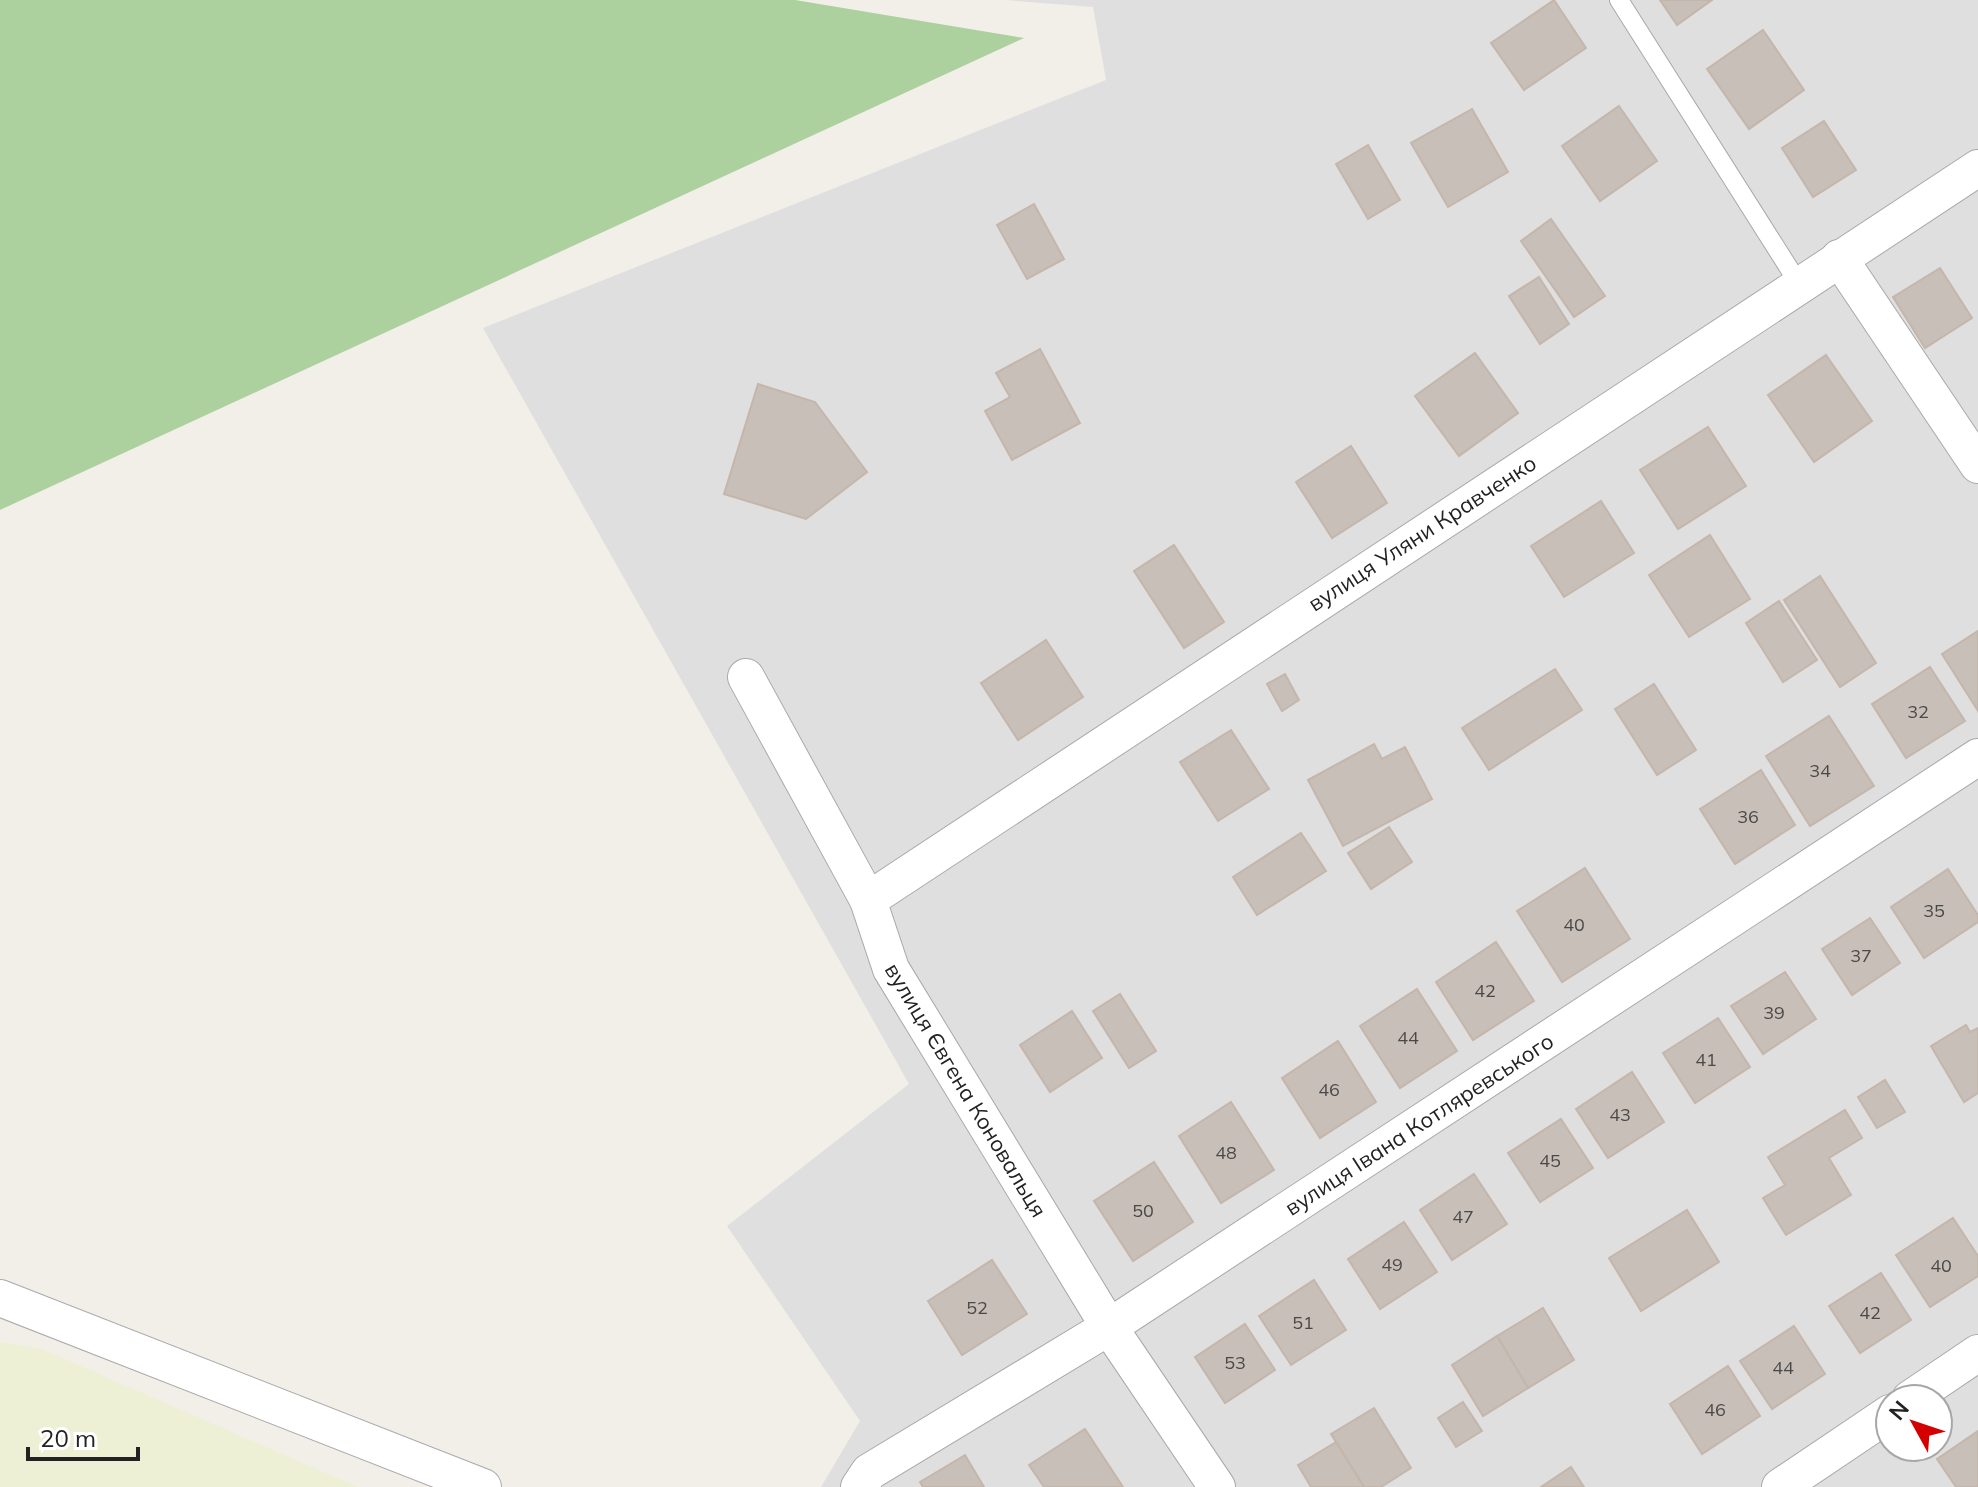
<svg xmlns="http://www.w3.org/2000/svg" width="1978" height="1487" viewBox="0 0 1978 1487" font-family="Mulish,sans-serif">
<rect width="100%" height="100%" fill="#f2efe9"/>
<!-- residential -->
<path fill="#e0dfdf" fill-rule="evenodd" d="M 1005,0 L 1978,0 L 1978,1487 L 821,1487 L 860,1421 L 727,1226 L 909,1084 L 483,328 L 1106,80 L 1093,7 ZM 1890,1399 L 1938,1399 L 1938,1447 L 1890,1447 Z"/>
<!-- farmland -->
<polygon fill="#eef0d5" points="0,1342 40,1348 358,1487 0,1487"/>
<!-- forest -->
<polygon fill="#add19e" points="0,0 795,0 1024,38 0,510"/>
<!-- building -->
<g fill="#c7bfb8" stroke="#c4b6ab" stroke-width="2">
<polygon points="1554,0 1586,48 1524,90 1491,43"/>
<polygon points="1660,0 1712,0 1677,25"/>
<polygon points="1763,30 1804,90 1749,129 1707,69"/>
<polygon points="1619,106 1657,161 1600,201 1562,146"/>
<polygon points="1472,109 1508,172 1448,207 1411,143"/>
<polygon points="1824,121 1856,170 1813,197 1782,148"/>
<polygon points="1368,145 1400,200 1368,219 1336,164"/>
<polygon points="1034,204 1064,259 1027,279 997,225"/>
<polygon points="1551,219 1605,296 1574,317 1521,241"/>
<polygon points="1940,268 1972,318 1925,348 1893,297"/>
<polygon points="1539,277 1569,324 1540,344 1509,296"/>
<polygon points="1040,349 1080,423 1012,460 985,411 1010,397 996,373"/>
<polygon points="1475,353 1518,413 1459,456 1415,396"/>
<polygon points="1826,355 1872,421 1814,462 1768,395"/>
<polygon points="758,384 815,402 867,472 806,519 724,494"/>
<polygon points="1708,427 1746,486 1678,529 1640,470"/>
<polygon points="1351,446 1387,503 1332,538 1296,482"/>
<polygon points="1601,501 1634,553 1564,597 1531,546"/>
<polygon points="1710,535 1750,599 1689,637 1649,575"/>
<polygon points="1174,545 1224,622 1184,648 1134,571"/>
<polygon points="1820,576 1876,663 1840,687 1784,600"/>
<polygon points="1779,601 1817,660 1783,682 1746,623"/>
<polygon points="1978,631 1978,711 1942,654"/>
<polygon points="1046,640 1083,697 1018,740 981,683"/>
<polygon points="1930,667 1965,721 1906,758 1872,704"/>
<polygon points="1555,669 1582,710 1489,770 1462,728"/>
<polygon points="1285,674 1299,700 1282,711 1267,684"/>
<polygon points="1654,684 1696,750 1657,775 1615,709"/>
<polygon points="1829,716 1874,786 1810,826 1766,756"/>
<polygon points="1231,730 1269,789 1218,821 1180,762"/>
<polygon points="1374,744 1382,759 1405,747 1432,799 1343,846 1308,780"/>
<polygon points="1761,770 1795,825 1735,864 1700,809"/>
<polygon points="1389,827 1412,862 1371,889 1348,853"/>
<polygon points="1301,833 1326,871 1257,915 1233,877"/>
<polygon points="1585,868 1630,939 1562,982 1517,911"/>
<polygon points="1948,869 1978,915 1978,922 1924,958 1891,907"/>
<polygon points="1870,918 1900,963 1852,995 1822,949"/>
<polygon points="1496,942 1534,1001 1473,1040 1436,982"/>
<polygon points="1785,972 1816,1019 1763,1054 1731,1006"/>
<polygon points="1417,989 1457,1051 1400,1088 1360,1026"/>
<polygon points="1120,994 1156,1051 1129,1068 1093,1011"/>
<polygon points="1072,1011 1102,1058 1050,1092 1020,1045"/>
<polygon points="1718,1018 1750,1067 1695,1103 1663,1053"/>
<polygon points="1966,1025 1970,1032 1978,1028 1978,1093 1964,1102 1931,1046"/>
<polygon points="1338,1041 1376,1102 1320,1138 1282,1078"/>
<polygon points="1632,1072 1664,1122 1608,1158 1576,1109"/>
<polygon points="1885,1080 1905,1112 1877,1128 1858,1097"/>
<polygon points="1231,1102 1274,1170 1221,1203 1179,1136"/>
<polygon points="1845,1110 1862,1138 1829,1158 1851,1195 1786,1235 1763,1198 1785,1185 1768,1157"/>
<polygon points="1561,1119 1593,1168 1540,1202 1508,1153"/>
<polygon points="1154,1162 1193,1222 1133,1261 1094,1201"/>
<polygon points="1474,1174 1507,1224 1452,1260 1420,1210"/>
<polygon points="1687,1210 1719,1262 1641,1311 1609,1258"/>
<polygon points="1953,1218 1978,1256 1978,1276 1930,1307 1896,1255"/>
<polygon points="1404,1222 1437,1272 1380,1309 1348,1259"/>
<polygon points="992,1260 1027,1314 962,1355 928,1301"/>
<polygon points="1881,1273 1911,1320 1860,1353 1829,1306"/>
<polygon points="1314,1280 1346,1330 1291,1365 1259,1316"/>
<polygon points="1543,1308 1574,1360 1528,1388 1497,1336"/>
<polygon points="1245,1324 1275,1370 1225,1403 1195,1357"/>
<polygon points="1794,1326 1825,1374 1772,1409 1740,1361"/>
<polygon points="1497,1336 1528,1388 1483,1416 1452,1365"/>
<polygon points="1728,1366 1760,1416 1702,1454 1670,1404"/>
<polygon points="1463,1402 1482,1431 1456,1447 1438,1418"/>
<polygon points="1374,1408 1411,1468 1381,1487 1364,1487 1331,1434"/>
<polygon points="1085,1429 1123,1487 1044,1487 1029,1465"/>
<polygon points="1978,1431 1978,1487 1956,1487 1937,1459"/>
<polygon points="1336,1442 1364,1487 1311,1487 1298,1465"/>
<polygon points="965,1455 984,1487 923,1487 920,1482"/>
<polygon points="1571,1467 1584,1487 1541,1487"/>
</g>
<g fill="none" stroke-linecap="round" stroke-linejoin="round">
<!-- service casing -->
<g stroke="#a9a9a9" stroke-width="20">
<polyline id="service" points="1619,0 1799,284"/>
</g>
<!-- minor casing -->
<g stroke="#a9a9a9" stroke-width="38">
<g id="minor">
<polyline points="1839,258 1978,465"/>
<polyline points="746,677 868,900 891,969 1109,1327 1217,1487"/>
<polyline points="868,900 1978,168"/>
<polyline points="0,1298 483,1487"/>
<polyline points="1910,1399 1978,1353"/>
<polyline points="859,1487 869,1472 1109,1327 1978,757"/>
<polyline points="1780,1487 1890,1413"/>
</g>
</g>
<!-- service -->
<use href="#service" stroke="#fff" stroke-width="18"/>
<!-- minor -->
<use href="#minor" stroke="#fff" stroke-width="36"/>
</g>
<g text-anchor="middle" stroke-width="6" stroke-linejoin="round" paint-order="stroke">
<!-- number labels -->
<g font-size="18" fill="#4b4948">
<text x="1918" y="718">32</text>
<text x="1820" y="777">34</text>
<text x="1748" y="823">36</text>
<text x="1934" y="917">35</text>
<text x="1574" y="931">40</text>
<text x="1861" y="962">37</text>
<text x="1485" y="997">42</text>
<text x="1774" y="1019">39</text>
<text x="1408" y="1044">44</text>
<text x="1706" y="1066">41</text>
<text x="1329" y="1096">46</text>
<text x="1620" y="1121">43</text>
<text x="1226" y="1159">48</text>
<text x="1550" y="1167">45</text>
<text x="1143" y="1217">50</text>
<text x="1463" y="1223">47</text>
<text x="1392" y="1271">49</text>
<text x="1941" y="1272">40</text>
<text x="977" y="1314">52</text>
<text x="1870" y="1319">42</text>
<text x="1303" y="1329">51</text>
<text x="1235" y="1369">53</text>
<text x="1783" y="1374">44</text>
<text x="1715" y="1416">46</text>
</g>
<!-- street labels -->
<g font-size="22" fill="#222" stroke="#fff">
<text transform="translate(1422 533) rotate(-33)" y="8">вулиця Уляни Кравченко</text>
<text transform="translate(966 1090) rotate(59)" y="8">вулиця Євгена Коновальця</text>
<text transform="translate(1419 1124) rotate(-33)" y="8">вулиця Івана Котляревського</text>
</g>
</g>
<!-- north arrow -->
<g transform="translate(1914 1423) rotate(310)"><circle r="38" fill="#ffffff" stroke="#a7a7a7" stroke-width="2"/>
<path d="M0-6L14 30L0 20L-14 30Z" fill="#d40000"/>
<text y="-12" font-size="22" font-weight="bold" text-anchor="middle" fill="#222222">N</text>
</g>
<!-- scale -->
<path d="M28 1447v12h110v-12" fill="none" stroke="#222222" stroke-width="4"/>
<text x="40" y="1447" font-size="24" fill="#222222" stroke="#ffffff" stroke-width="6" paint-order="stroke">20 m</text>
</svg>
